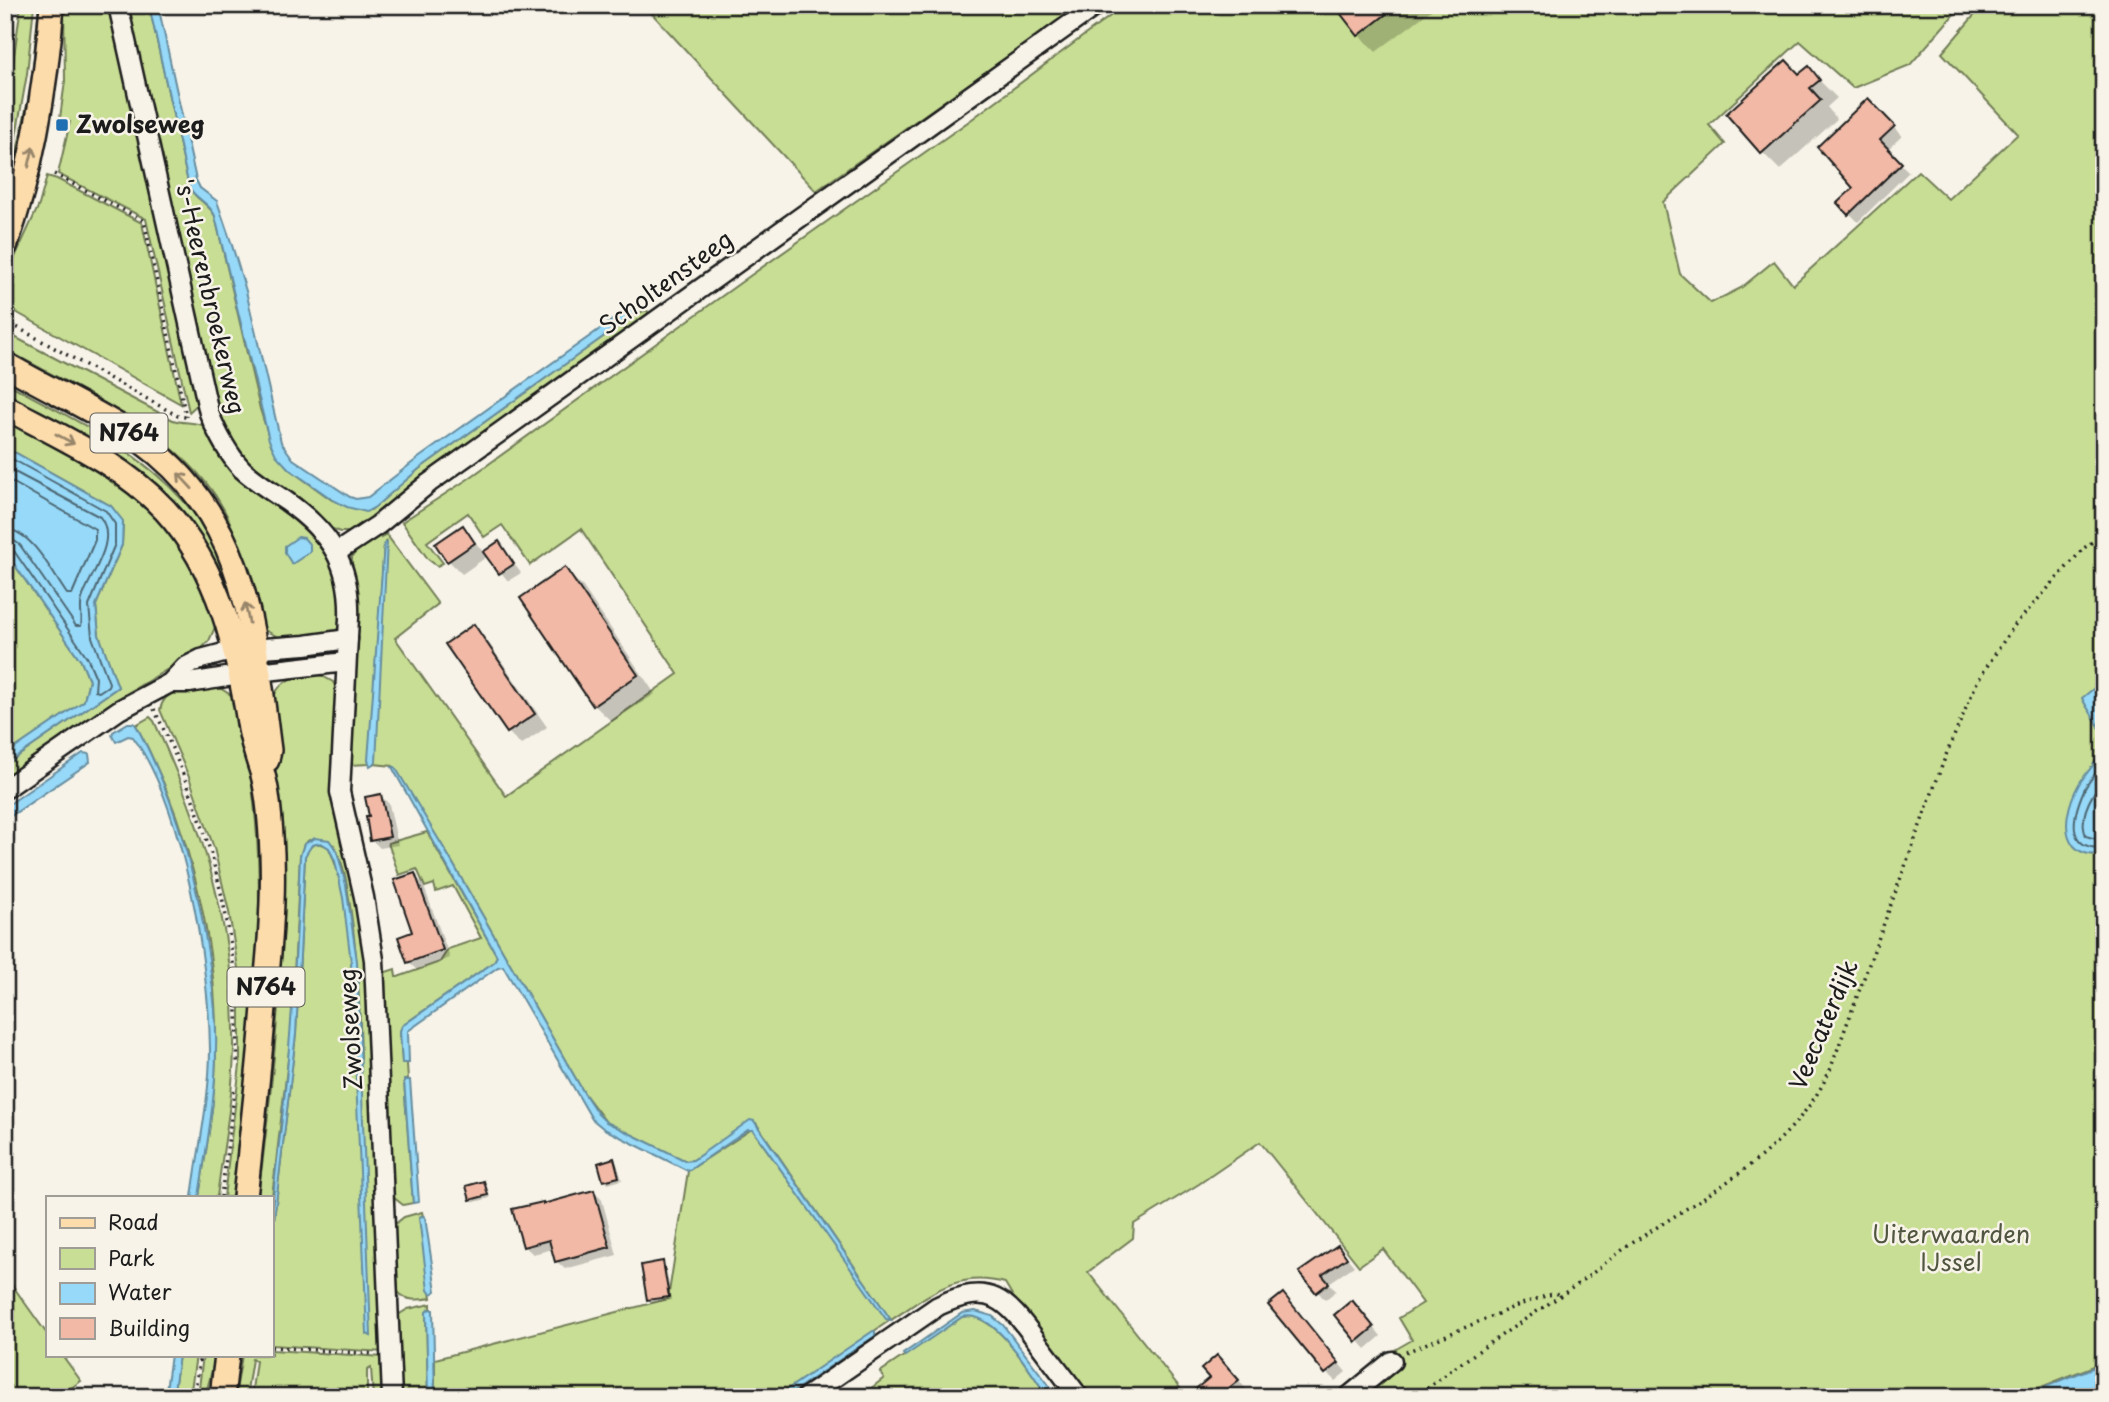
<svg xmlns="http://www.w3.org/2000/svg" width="2109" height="1402" viewBox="0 0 2109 1402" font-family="'Playpen Sans',sans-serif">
<rect width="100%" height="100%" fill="#f7f3e8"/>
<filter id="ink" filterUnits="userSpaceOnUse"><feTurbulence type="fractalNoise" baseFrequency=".0143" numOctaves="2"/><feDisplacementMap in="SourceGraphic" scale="14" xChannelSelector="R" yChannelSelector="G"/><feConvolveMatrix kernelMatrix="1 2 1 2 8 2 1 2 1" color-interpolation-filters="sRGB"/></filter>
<g filter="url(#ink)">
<!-- green -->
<g fill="#c8de94" stroke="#727d58" stroke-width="2">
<polygon points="21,5 34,5 27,74 12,159 15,160 31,87 39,5 44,5 38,76 5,220 5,121"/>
<polygon points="64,5 111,5 199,403 189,412 146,219 58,174 70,122 60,118 65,81"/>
<path d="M 125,5 L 149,5 L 189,187 C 195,199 208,203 215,216 L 260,409 L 272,447 L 289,469 L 332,500 L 371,510 L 419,469 L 635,314 L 647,310 L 650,317 L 353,532 L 340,532 L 328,527 L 254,470 L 233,445 L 216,409 Z"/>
<polygon points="644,5 1081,5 816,191"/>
<path d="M 1125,5 L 1962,5 L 1910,65 L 1853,88 L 1800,41 L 1709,125 L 1725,144 L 1663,202 L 1680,274 L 1711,303 L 1741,288 L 1774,261 L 1793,285 L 1918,171 L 1948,199 L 2018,134 L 1942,53 L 1983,5 L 2104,5 L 2104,1362 L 2016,1397 L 1356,1397 L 1397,1362 L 1391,1352 L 1412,1340 L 1399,1318 L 1423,1303 L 1383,1249 L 1359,1266 L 1260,1142 L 1199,1184 L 1134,1224 L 1133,1238 L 1088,1272 L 1180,1388 L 1168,1397 L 1087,1397 L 1018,1305 L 1005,1283 C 956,1270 931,1294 891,1320 L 756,1123 L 693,1160 L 686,1161 L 606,1122 L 584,1093 L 448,855 L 393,766 L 374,764 L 386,542 L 384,545 L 369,764 L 350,765 L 352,557 L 361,545 L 377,533 L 381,538 L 386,534 L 438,604 L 395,638 L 506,796 L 678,674 L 581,529 L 530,565 L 502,525 L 484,537 L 468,513 L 427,542 L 443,563 L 437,566 L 428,559 L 402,522 L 468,479 L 747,278 L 972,119 Z"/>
<polygon points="47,176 57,179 142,223 181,404 5,306 5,279 39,205"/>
<path d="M 5,332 L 173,420 C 184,424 197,421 206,427 L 311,529 L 332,559 L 341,589 L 340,627 L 331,634 L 282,639 L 266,631 L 261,625 C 250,590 243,552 228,518 C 192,438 83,392 10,352 L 5,348 Z"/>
<path d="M 5,382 C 83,425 163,459 212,539 C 225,561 233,594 243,619 L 231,621 L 187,531 L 5,402 Z"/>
<polygon points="5,415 115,474 188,548 216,625 209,641 200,650 124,695 5,777 5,765 118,687 99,635 96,605 122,545 123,522 111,506 16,453 5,452"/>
<polygon points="5,551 81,661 89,680 84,701 5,755"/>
<path d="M 317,673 L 333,682 L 338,692 L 350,862 L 365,945 L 384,1352 L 271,1345 L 271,1245 L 296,1034 L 305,856 C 308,844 319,840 329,848 C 354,903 355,998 356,1059 L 361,1058 C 360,1010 358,961 351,913 C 348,890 345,865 334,845 L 309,840 L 304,844 L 300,856 L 291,1034 L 271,1205 L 271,1197 L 258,1197 C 271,1097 282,995 282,894 C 282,861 281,826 278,793 C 276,763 266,727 274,697 C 280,678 300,675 317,673 Z"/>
<path d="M 215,685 L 234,697 C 280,859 251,1032 237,1197 L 224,1197 L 240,1065 L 240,997 L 238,968 L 229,912 L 214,848 L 189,777 L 160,710 C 165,685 195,687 215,685 Z"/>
<path d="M 150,717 L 154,721 C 203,827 236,931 234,1049 C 233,1098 223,1148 217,1197 L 199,1197 C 206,1148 216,1098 216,1049 C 218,941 187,819 136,725 Z"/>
<polygon points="427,832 497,956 494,962 409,1021 400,1031 402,1062 407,1063 408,1080 404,1081 413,1203 403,1205 393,1197 383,973 395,969 396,977 398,977 440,962 448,949 481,938 453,886 436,892 434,884 425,887 417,869 399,875 388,843"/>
<polygon points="752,1129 889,1321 776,1397 435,1397 435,1359 668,1299 688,1171"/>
<path d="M 422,1212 L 423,1216 L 419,1217 L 431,1298 C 418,1300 407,1302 398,1292 L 394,1225 L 404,1217 Z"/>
<polygon points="5,1275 47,1334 47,1355 62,1355 81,1381 58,1397 5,1397"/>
<polygon points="431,1304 431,1309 426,1312 428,1397 400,1397 398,1315 408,1309"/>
<path d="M 968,1316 C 1000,1318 1030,1372 1048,1397 L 860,1397 L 884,1378 L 880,1372 L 962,1317 Z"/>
<polygon points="271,1350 384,1357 385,1397 373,1397 371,1368 367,1370 367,1397 251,1397 256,1361 252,1359 246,1397 235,1397 242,1355 271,1355"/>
<polygon points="179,1355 196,1355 190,1397 173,1397"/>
<polygon points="203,1355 216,1355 205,1397 198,1397"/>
</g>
<!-- water -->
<g fill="#97d9f8" stroke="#668da0" stroke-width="2">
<path d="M 149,5 L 158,5 L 196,180 L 200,188 L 217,201 L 231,242 L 246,291 L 281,442 L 293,459 L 350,497 L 356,499 L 368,497 L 417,459 L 628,309 L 634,309 L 635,314 L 419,469 L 375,507 L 366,512 L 347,507 L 333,500 L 289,469 L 276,455 L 269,440 L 215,216 C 209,202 195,199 189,187 Z"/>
<polygon points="6,451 16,453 111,506 123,521 122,545 96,605 99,635 118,687 5,765 5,755 84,701 89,680 81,661 5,551"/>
<polygon points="298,537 304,538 310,545 310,552 292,564 285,553 285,546"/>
<polygon points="387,542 376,762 370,766 368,760 384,544"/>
<path d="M 2104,680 L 2104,854 C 2093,856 2081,854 2074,846 C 2060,830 2070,800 2079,784 C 2087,770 2102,760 2102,742 C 2103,725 2088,712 2082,698 Z"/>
<path d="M 128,723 L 134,723 L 137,727 C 176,800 197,877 209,959 C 213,989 217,1019 216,1049 C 216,1099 206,1148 199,1197 L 192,1197 C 198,1149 210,1098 210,1049 C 209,964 184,807 133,737 L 128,736 L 116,742 L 112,735 L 113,732 Z"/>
<polygon points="83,753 89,754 90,762 5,820 5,807"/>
<polygon points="392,767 395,767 448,855 584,1093 598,1114 606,1122 686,1161 693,1160 750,1120 754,1121 891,1320 886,1319 753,1130 748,1130 688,1171 604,1129 592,1119 503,966 498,967 408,1031 409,1063 402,1063 400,1031 402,1026 494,962 497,956"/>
<path d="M 315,838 L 329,840 L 337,851 L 346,885 L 357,961 L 371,1336 L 367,1334 L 351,962 L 343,898 L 335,861 L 329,848 L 321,843 L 312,845 L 305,856 L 296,1034 L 271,1245 C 271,1193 280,1143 285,1091 C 293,1013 297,934 300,856 L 304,844 Z"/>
<polygon points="404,1080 410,1080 419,1202 413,1203"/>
<polygon points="423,1216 425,1217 436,1291 431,1294 428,1290 419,1217"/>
<polygon points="429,1309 433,1310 435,1397 428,1397 426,1312"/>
<path d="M 975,1311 L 992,1316 L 1003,1325 L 1058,1397 L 1048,1397 C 1031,1374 995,1308 962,1317 L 905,1356 L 903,1354 L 962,1313 Z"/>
<polygon points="873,1331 875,1331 875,1336 785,1397 776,1397"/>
<polygon points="171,1355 179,1355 173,1397 165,1397"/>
<polygon points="2104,1363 2104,1397 2021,1397"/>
</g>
<!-- shadow -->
<g fill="#0003">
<polygon points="1337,5 1438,5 1376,52 1359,35"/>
<polygon points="1808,69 1837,98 1827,107 1837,119 1780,170 1762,152 1800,76"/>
<polygon points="1868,101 1902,136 1887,150 1909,172 1858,222 1840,203 1855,188"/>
<polygon points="463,527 484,553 498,543 521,573 508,581 488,556 462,574 449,561 437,545"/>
<polygon points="565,570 583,587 655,694 612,722 594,705"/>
<polygon points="473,627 486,639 547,727 521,745 508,732"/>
<polygon points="381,796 389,804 398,845 380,848 372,840 371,817"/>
<polygon points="415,875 423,884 450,958 417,970 408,962 415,933"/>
<polygon points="613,1160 617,1164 622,1180 608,1184 605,1180"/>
<polygon points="483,1183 487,1187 490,1198 475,1202 472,1199"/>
<polygon points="594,1191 602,1200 617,1255 565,1269 556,1261 553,1249 533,1254 524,1246 544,1205"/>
<polygon points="1338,1247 1354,1266 1329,1283 1336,1291 1325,1300 1302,1273"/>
<polygon points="662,1263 666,1267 671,1300 652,1303 648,1300"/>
<polygon points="1283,1295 1346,1372 1335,1381 1326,1372"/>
<polygon points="1360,1310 1381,1336 1366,1349 1358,1340"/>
<polygon points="1226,1365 1246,1389 1236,1397 1208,1397 1211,1379"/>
</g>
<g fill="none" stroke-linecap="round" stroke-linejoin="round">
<!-- shore -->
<g stroke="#4d6874" stroke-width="2">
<polyline points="5,458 14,460 106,511 115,524 115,544 89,606 92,637 109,683 108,686 99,692 95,691 96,678 87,657 14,551 5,548"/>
<path d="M 5,467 L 100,517 C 119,541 89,575 82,599 C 79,608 83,618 81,626 L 76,626 L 20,545 L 13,540 L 5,539"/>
<path d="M 5,478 L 95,529 L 95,540 L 72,594 L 67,594 C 52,573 32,530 5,529"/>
<path d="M 2104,762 C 2098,772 2089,780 2084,790 C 2073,815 2064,850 2104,848"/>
<path d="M 2104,779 C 2091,795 2078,816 2086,836 L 2096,839 L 2104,839"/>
</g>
</g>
<!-- building -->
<g fill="#f1b9a6" stroke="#1c1c1c" stroke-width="2">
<polygon points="1334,5 1398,5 1358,36"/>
<polygon points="1786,60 1799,74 1809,66 1820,80 1810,88 1821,100 1761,154 1726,114"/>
<polygon points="1868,98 1895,126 1880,140 1902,163 1848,215 1837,203 1853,188 1817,147"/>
<polygon points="463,525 475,543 447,562 435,544"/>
<polygon points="499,541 514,564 499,574 483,552"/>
<polygon points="565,567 638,675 593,706 520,598"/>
<polygon points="474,624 535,714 507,733 445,644"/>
<polygon points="381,794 390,837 370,841 366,816 369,816 365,797"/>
<polygon points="415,873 443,950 407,963 398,937 412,932 394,880"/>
<polygon points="614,1158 619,1177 603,1181 598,1163"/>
<polygon points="484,1181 488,1195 470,1200 466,1186"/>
<polygon points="594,1190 610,1247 555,1262 549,1240 523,1247 512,1209 543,1202 543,1204"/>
<polygon points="1338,1245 1347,1258 1322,1275 1329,1283 1316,1293 1299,1272"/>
<polygon points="663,1261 669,1297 647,1300 641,1265"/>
<polygon points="1283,1293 1339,1363 1325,1374 1268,1305"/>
<polygon points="1352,1300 1374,1327 1356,1342 1334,1315"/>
<polygon points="1217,1355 1239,1380 1218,1397 1186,1397 1209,1378 1201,1369"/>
</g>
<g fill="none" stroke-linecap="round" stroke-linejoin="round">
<!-- minor casing -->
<g stroke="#1c1c1c" stroke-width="23">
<g id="minor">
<path d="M 118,5 L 209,413 C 217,433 227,453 242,469 C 255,481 271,491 286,501 C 330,532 351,564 349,618 L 340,792 L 364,897 L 374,960 L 392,1397"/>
<polyline points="337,552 378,525 429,483 1097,5"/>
<polyline points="170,683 189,683 258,672 346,662"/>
<polyline points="5,789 119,710 170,683 185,667 201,659 235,650 305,645 348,639"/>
<path d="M 806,1397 L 938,1306 C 990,1281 1006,1299 1036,1340 C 1050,1359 1065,1378 1079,1397"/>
<polyline points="1348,1397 1392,1361"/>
</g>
</g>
<!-- major casing -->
<g stroke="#1c1c1c" stroke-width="28">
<g id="major">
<path d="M 5,246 C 33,168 46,88 52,5"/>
<path d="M 5,364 C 49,390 98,411 140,440 C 248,518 253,629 269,750 L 267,760"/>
<path d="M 5,407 C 61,437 121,463 165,510 C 220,570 238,651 250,729 C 253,745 258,759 263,775 C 269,797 271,831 272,854 C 274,905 269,956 264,1007 C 259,1071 252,1134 245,1197"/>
<polyline points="222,1397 227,1355"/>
</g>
</g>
<!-- path -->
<g stroke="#1c1c1c" stroke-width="3.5" stroke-dasharray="2 5" stroke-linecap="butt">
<polyline points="54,174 144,221 186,417"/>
<polyline points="11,324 178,416 186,417"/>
<path d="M 154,709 C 210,825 242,935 237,1065"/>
<polyline points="221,1197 235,1087"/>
<polyline points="271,1347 375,1354"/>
<polyline points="1406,1352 1519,1305 1548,1295 1562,1293"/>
<polyline points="194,1397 200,1355"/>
<path d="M 1416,1397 C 1464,1359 1517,1325 1569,1290 C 1589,1277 1608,1260 1628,1246 C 1702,1196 1791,1155 1830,1070 L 1946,755 L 1978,680 L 2013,627 L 2084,548 L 2104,533"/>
</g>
<!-- minor -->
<use href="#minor" stroke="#f7f3e8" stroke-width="18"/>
<!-- major -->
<use href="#major" stroke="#fddcac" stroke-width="23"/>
</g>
<!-- one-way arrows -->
<defs><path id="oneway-shaft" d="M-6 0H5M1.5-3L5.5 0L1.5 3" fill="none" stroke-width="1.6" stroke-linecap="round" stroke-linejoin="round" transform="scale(1.75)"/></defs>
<g stroke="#98866b">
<use href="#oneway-shaft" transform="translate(31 157) rotate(-77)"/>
<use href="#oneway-shaft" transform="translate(65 439) rotate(28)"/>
<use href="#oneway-shaft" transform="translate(185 481) rotate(-133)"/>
<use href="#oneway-shaft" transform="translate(247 613) rotate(-102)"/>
</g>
</g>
<!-- markers -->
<rect fill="#1f6fb2" stroke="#f7f3e8" stroke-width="2.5" x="55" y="118" width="14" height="14" rx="3.5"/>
<g text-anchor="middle" stroke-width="5" stroke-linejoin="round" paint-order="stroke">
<!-- shield labels -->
<g fill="#f7f3e8" stroke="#5e5c59" stroke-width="2">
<rect x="90.5" y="413.5" width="77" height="39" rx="5"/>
<rect x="227.5" y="967.5" width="77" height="39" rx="5"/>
</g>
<g font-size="23" font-weight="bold" fill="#1c1c1c">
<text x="129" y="441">N764</text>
<text x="266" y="995">N764</text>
</g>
<!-- poi labels -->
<g font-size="24" font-weight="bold" fill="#1c1c1c" stroke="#f7f3e8" text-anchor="start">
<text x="76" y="133">Zwolseweg</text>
</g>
<!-- street labels -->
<g font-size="24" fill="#1c1c1c" stroke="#f7f3e8">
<text transform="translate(666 283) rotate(-36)" y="8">Scholtensteeg</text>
<text transform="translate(210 297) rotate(77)" y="8">'s-Heerenbroekerweg</text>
<text transform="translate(1824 1025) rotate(-67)" y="8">Veecaterdijk</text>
<text transform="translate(351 1029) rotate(-93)" y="8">Zwolseweg</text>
</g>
<!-- park labels -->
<g font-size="24" fill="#505640" stroke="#f7f3e8">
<text x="1951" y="1243">Uiterwaarden<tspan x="1951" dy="28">IJssel</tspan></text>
</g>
</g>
<!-- margin -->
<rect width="2109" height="1402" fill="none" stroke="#f7f3e8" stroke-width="28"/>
<rect x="14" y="14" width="2081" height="1374" fill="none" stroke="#1c1c1c" stroke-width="2.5" filter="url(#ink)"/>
<!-- legend -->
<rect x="46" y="1196" width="228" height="161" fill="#f7f3e8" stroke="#9f9d96" stroke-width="2"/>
<rect x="60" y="1218" width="35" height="10" fill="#fddcac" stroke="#9f9d96" stroke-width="2"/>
<text x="108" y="1230" font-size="21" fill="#1c1c1c">Road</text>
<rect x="60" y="1248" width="35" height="21" fill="#c8de94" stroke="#9f9d96" stroke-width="2"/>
<text x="108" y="1266" font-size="21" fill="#1c1c1c">Park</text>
<rect x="60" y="1283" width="35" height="21" fill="#97d9f8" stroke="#9f9d96" stroke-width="2"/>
<text x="108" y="1300" font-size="21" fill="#1c1c1c">Water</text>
<rect x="60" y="1318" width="35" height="21" fill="#f1b9a6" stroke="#9f9d96" stroke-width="2"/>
<text x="108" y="1336" font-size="21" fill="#1c1c1c">Building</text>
</svg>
